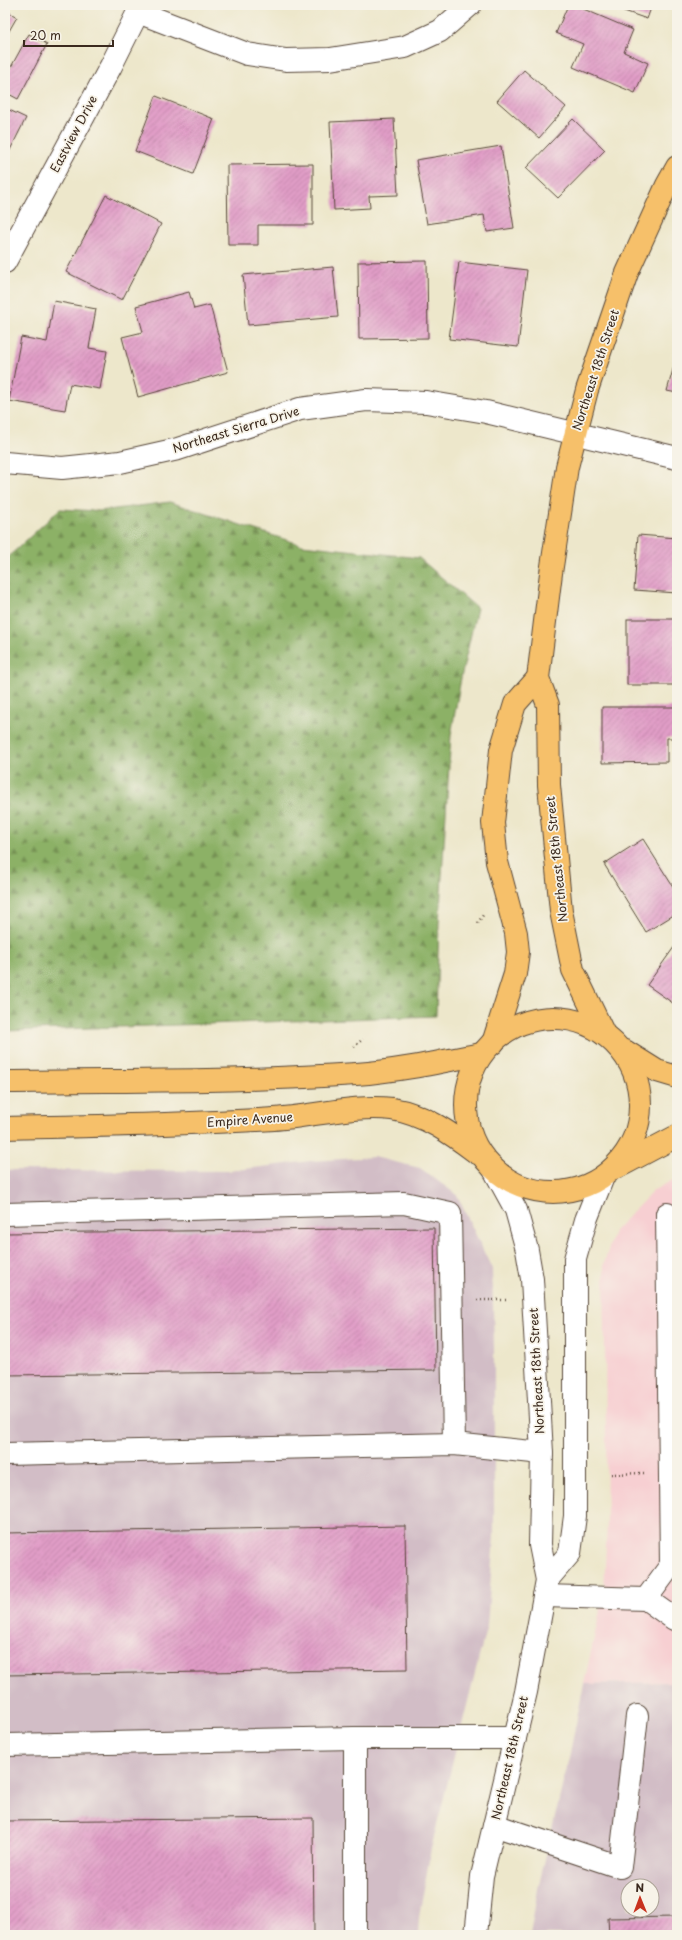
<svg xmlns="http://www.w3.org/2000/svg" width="682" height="1940" viewBox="0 0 682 1940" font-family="'Playpen Sans',sans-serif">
<defs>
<pattern id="forest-firs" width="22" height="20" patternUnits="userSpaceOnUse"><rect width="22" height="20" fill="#8cb166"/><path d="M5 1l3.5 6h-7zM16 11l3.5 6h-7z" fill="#749053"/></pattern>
<pattern id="building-hatch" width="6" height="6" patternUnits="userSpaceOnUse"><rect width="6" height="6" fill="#e19dc7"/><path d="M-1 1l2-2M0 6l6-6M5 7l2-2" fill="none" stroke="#b880a1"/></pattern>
</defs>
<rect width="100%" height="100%" fill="#f7f3e8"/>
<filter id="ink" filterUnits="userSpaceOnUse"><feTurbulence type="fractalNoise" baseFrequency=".025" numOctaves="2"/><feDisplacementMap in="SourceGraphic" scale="8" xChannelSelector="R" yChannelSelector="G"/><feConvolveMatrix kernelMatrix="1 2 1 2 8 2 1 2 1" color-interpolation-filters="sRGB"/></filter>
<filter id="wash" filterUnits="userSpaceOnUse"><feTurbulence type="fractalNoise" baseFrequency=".012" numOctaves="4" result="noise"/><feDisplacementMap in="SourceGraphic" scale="16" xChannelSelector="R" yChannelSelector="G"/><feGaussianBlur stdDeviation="0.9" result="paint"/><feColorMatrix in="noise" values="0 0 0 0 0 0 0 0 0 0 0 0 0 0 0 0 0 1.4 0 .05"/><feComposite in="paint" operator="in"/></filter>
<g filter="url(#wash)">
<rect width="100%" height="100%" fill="#ede7cb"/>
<!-- built -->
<polygon fill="#f7cfd2" points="677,1178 677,1682 584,1684 604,1592 607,1522 604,1264 614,1231 654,1190"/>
<!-- industrial -->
<g fill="#d2bdc6" fill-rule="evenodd">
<polygon points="374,1157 420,1168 457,1195 492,1269 494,1347 494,1537 487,1625 431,1849 419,1917 418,1935 5,1935 5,1170 228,1171 311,1161"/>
<path d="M 677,1682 L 677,1935 L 530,1935 L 538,1889 L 570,1753 L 584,1684 ZM 628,1886 L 652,1886 L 652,1910 L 628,1910 Z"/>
</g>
<!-- forest -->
<polygon fill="url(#forest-firs)" stroke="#646e42" points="170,502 302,545 419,558 477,608 461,678 451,735 439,923 436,1016 5,1031 5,560 60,509 99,511"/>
<g id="blocks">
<!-- building -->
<g fill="url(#building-hatch)">
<polygon points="568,5 574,5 633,30 624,52 648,63 635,93 573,67 583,44 556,33"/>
<polygon points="607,5 652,5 647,19"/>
<polygon points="5,10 17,17 5,38"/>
<polygon points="29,34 47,44 18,99 5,92 5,78"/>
<polygon points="524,70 566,107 539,138 497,101"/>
<polygon points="156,96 214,119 193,174 135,151"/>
<polygon points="5,108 26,118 5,160"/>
<polygon points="394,119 398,195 369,196 370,208 334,210 330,122"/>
<polygon points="573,119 605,150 558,198 526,168"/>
<polygon points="501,146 514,228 487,232 484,215 427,224 416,160"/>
<polygon points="313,164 313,225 258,225 258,245 228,245 227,165"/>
<polygon points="106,195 161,224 122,300 66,272"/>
<polygon points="427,261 428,338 359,339 358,262"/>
<polygon points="459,262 527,270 518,347 449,339"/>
<polygon points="333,267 338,317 248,325 243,275"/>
<polygon points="189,292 194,309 210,305 228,372 138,397 122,337 143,332 136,306"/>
<polygon points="54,301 96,309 89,348 107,351 100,389 70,384 65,410 9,401 21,337 47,342"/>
<polygon points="677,355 677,393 667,391"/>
<polygon points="638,535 677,538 677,593 634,590"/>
<rect x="627" y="619" width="50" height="66"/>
<polygon points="602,707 677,707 677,738 667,738 667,762 602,763"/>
<polygon points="643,839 677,893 677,913 646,932 604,864"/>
<polygon points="677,943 677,1006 647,985"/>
<polygon points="434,1228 436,1370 5,1375 5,1233"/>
<polygon points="405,1526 407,1669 5,1675 5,1533"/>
<polygon points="313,1818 314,1935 5,1935 5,1821"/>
<polygon points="677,1917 677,1935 609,1935 608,1918"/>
</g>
</g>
</g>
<g filter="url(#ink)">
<use href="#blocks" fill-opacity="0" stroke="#564638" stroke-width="1"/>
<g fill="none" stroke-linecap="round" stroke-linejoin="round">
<!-- minor casing -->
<g stroke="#564638" stroke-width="24">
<g id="minor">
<polyline points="138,12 247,54 286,60 330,59 405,47 440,31 470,5"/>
<polyline points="5,262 111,66 138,12 140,5"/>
<polyline points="5,463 62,468 120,462 178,449 300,409 366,400 426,402 486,412 677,458"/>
<polyline points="5,1214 404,1203 450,1213 454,1444"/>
<polyline points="5,1454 454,1444 542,1453"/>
<polyline points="547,1580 570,1553 575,1516 575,1259 586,1220 603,1177"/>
<polyline points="544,1596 646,1599 674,1619 677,1619"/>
<polyline points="646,1599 671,1565 667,1214"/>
<polyline points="355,1738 355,1935"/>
<polyline points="5,1745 355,1738 515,1738"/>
<polyline points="494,1825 620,1867 637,1716"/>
<polyline points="476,1935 482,1876 526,1692 547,1580 540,1545 542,1453 532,1279 527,1250 516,1210 493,1168"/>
</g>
</g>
<!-- major casing -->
<g stroke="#564638" stroke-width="24">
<g id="major">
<polyline points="604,1034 573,970 561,911 549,785 548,705 538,678 551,573 567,467 587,390 627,273 667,185 677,167"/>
<polyline points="493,1043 515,974 518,952 516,933 497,862 493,823 501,750 515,704 538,678"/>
</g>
</g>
<!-- highway casing -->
<g stroke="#564638" stroke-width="24">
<g id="highway">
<circle cx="553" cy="1105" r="87"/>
<polyline points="625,1051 657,1071 677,1077"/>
<path d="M 5,1082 C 122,1080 239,1082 356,1074 C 398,1071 440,1062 481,1054"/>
<path d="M 5,1128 C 95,1126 185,1125 274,1119 C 311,1117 356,1104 392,1109 C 424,1114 452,1134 477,1153"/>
<polyline points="618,1167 677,1136"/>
</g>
</g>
<!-- path -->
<g stroke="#564638" stroke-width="2.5" stroke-dasharray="1 3" stroke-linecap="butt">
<polyline points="478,923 483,915"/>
<polyline points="354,1047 363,1039"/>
<polyline points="477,1300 506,1300"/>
<polyline points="611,1474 644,1473"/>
</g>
<!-- minor -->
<use href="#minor" stroke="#fff" stroke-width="22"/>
<!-- major -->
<use href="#major" stroke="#f6c06b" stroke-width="22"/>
<!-- highway -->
<use href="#highway" stroke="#f6c06b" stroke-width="22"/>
</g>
</g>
<g text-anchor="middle" stroke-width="3.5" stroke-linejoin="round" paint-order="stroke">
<!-- street labels -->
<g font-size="12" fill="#3b2a1e" stroke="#f7f3e8">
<text transform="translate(74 134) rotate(-62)" y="4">Eastview Drive</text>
<text transform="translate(596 370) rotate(-72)" y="4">Northeast 18th Street</text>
<text transform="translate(236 430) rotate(-17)" y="4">Northeast Sierra Drive</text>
<text transform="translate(557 859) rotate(-96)" y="4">Northeast 18th Street</text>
<text transform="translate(250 1120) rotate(-4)" y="4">Empire Avenue</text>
<text transform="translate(537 1371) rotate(-93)" y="4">Northeast 18th Street</text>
<text transform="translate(510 1758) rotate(-77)" y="4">Northeast 18th Street</text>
</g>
</g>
<!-- margin -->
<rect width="682" height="1940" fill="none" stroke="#f7f3e8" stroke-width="20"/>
<!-- north arrow -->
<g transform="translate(640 1898) rotate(359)"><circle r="19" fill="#f7f3e8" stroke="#aca397"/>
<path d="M0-3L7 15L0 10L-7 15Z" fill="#c8321e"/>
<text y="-6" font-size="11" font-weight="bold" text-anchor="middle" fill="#3b2a1e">N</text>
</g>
<!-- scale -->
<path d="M24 40v6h89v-6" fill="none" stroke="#3b2a1e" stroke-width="2"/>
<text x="30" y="40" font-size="12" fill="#3b2a1e" stroke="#f7f3e8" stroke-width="3" paint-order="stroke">20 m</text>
</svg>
